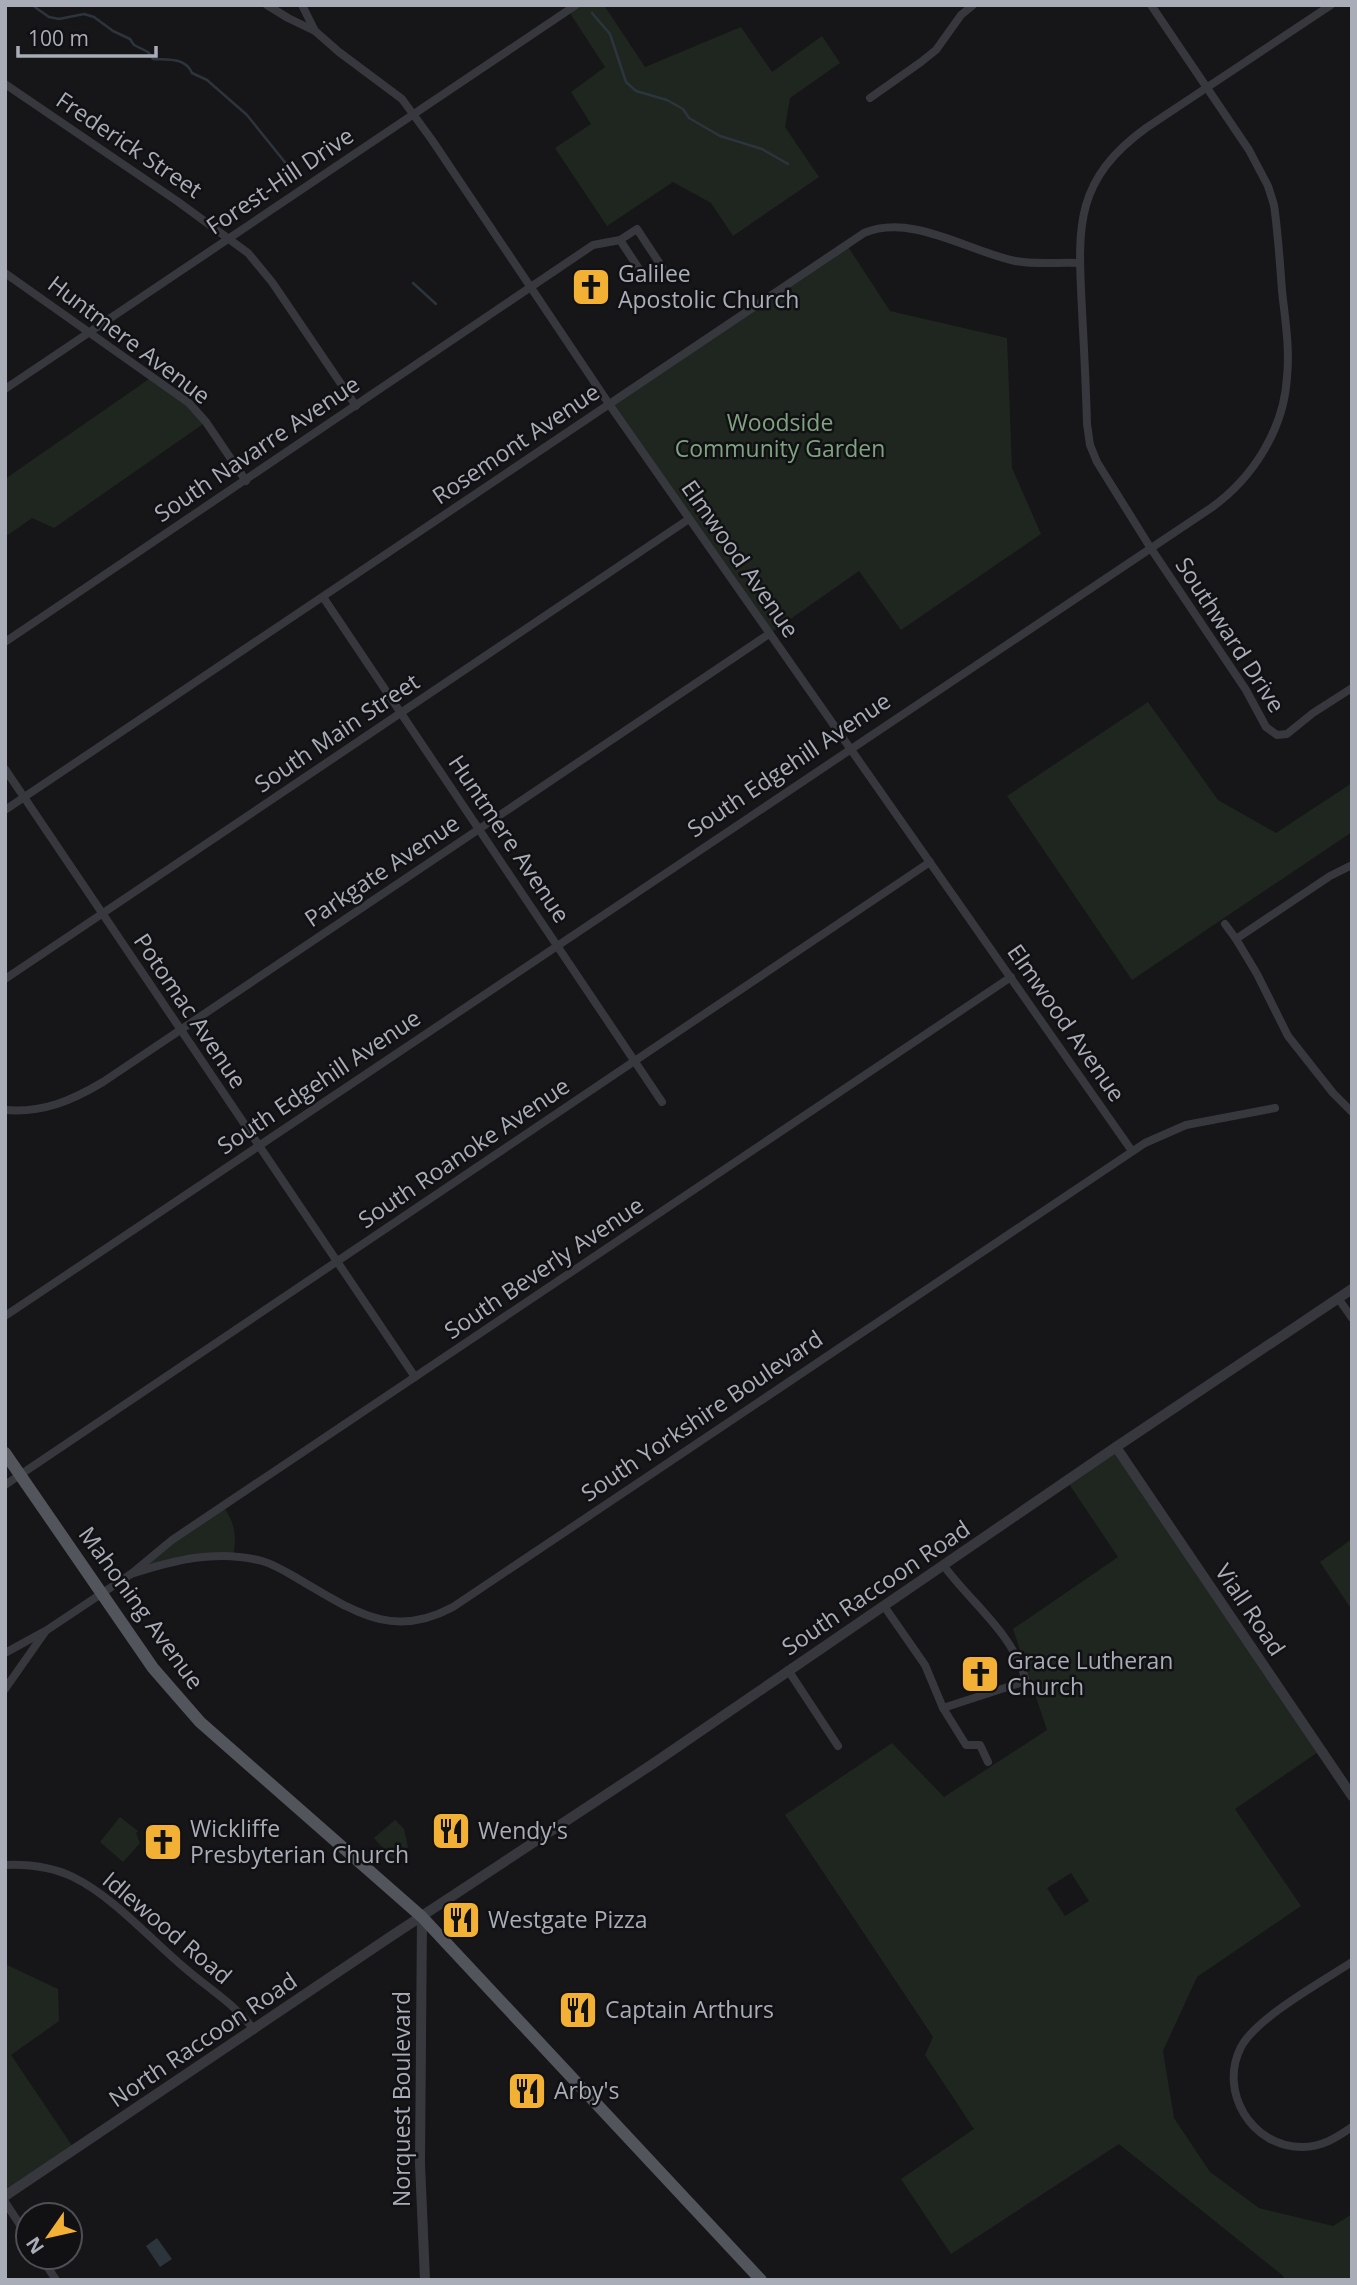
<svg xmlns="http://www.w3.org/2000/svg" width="1357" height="2285" viewBox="0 0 1357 2285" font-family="'Open Sans',sans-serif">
<rect width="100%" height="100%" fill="#161618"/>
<!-- green -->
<g fill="#1e261f" fill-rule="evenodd">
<polygon points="576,5 604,5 645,67 741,27 772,72 822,36 840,63 790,98 785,127 819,177 733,236 711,203 673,182 607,226 555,148 591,124 571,92 605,67 568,10"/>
<polygon points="847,245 890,311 1007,338 1012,468 1041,534 901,630 859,571 769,634 609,404"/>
<polygon points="152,377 206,422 54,528 32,518 5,537 5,479"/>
<polygon points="1148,702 1218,800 1276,833 1352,783 1352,832 1132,980 1007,796"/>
<path d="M 1116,1447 L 1321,1750 L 1235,1809 L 1301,1906 L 1197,1977 L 1163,2051 L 1174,2118 L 1210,2172 L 1259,2208 L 1333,2226 L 1352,2214 L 1352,2280 L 1285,2280 L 1282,2275 L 1119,2144 L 951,2254 L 901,2179 L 974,2129 L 925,2055 L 933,2037 L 785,1815 L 892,1743 L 944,1797 L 1047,1730 L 1013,1629 L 1118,1557 L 1067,1481 ZM 1071,1873 L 1089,1901 L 1065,1916 L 1047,1888 Z"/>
<path d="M 223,1506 C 235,1523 237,1536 233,1557 L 204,1556 L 131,1574 Z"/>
<polygon points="1352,1539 1352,1610 1320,1562"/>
<polygon points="120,1817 138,1831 136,1833 140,1843 123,1862 100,1842"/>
<polygon points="395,1820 404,1829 408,1847 394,1860 374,1838"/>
<polygon points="5,1964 58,1989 59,2021 11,2055 75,2150 5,2196"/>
</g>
<!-- water -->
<polygon fill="#2c353c" points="157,2238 172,2259 160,2267 146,2246"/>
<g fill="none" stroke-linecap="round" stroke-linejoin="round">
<!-- stream -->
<g stroke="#2c353c" stroke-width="2.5">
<path d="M 32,5 L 49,17 L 59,19 L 84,14 L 94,17 L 113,31 L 130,39 L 134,45 L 148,52 L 153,59 C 168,60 185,57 192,73 L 207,80 L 247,115 L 296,176"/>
<polyline points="592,13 610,34 626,82 636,91 667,100 683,109 689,118 720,136 762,149 788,164"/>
<polyline points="413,283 436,304"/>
</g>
<!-- minor -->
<g stroke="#37383d" stroke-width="8">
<polyline points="267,5 288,18 315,31"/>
<polyline points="302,5 315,31 339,52 402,99 432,140 609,404 1132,1151"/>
<path d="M 1331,5 L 1146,128 C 1073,181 1078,229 1082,310 C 1084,348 1086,386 1087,424 L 1090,445 L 1097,462 L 1150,547 L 1246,690 L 1266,727 L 1277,735 L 1287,734 L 1313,713 L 1352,688"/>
<polyline points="5,84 177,201 248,253 272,282 356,406"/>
<polyline points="870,98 921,62 936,50 961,15 973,5"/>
<polyline points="5,273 189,403 206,422 246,481"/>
<polyline points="5,389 576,5"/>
<polyline points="323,597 662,1102"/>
<polyline points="5,642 593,245 620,240 637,229 662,267 645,278 620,240"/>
<polyline points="5,769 415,1377"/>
<path d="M 5,810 L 864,233 C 911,213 968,251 1015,261 C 1036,265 1058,262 1079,263"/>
<polyline points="1352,865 1330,876 1236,939 1257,974 1288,1036 1333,1093 1352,1112"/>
<polyline points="1225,924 1236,939"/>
<polyline points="5,979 689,519"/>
<path d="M 5,1110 C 43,1113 71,1101 103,1082 L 769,634"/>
<polyline points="1338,1298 1352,1318"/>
<path d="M 5,1316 L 1211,508 C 1253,478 1284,429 1287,377 C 1290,348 1285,319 1282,291 C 1280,262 1278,233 1274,205 L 1268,186 L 1249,150 L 1151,5"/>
<polyline points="5,1485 930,862"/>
<path d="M 131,1574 C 174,1560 217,1549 262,1561 C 276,1565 288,1573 300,1580 C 354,1611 392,1640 453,1607 L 1145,1143 L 1186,1125 L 1275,1108"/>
<path d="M 884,1606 L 925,1665 L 943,1708 L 1026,1681 C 1013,1633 972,1604 944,1566"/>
<polyline points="5,1653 47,1630 131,1574 172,1540 1011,977"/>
<polyline points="788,1670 838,1746"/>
<polyline points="5,1689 45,1632"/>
<polyline points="943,1708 966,1745 980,1745 988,1762"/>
<path d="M 5,1865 C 28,1864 52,1867 73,1877 C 114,1897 151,1940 186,1969 C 209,1989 236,2005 254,2030"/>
<path d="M 1352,1962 C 1323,1981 1256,2018 1241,2047 C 1218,2092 1252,2147 1302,2147 C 1322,2147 1336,2138 1352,2127"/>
<polyline points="5,2202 28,2237"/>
<polyline points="41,2257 56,2280"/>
</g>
<!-- tertiary -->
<g stroke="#37383d" stroke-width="10">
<polyline points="1116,1447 1352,1796"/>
<polyline points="422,1917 420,2163 425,2280"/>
<polyline points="5,2196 390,1937 654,1763 1116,1447 1352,1289"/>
</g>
<!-- primary -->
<polyline stroke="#53555c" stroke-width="12" points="5,1453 153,1668 200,1722 422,1917 761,2280"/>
</g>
<!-- icons -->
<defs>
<g id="church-square" transform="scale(2.0125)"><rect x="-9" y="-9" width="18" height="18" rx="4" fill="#f2b134" stroke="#111113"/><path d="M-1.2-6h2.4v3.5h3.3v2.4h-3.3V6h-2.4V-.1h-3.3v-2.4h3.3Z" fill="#111"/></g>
<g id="restaurant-square" transform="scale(2.0125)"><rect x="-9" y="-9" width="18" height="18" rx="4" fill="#f2b134" stroke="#111113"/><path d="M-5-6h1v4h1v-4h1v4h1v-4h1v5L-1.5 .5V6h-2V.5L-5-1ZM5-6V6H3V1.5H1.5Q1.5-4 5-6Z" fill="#111"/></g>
</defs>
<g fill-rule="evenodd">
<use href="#church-square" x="591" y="287"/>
<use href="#church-square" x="980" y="1674"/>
<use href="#restaurant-square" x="451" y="1831"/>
<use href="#church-square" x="163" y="1842"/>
<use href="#restaurant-square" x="461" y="1920"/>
<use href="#restaurant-square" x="578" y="2010"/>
<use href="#restaurant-square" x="527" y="2091"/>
</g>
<g text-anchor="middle" stroke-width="5" stroke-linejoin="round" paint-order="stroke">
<!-- street labels -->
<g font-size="23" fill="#a8adb8" stroke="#111113">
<text transform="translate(129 145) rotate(34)" y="8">Frederick Street</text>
<text transform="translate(280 181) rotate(-34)" y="8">Forest-Hill Drive</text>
<text transform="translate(129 340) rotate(37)" y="8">Huntmere Avenue</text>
<text transform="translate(516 444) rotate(-34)" y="8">Rosemont Avenue</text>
<text transform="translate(257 449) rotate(-34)" y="8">South Navarre Avenue</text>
<text transform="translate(740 559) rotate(55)" y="8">Elmwood Avenue</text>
<text transform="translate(1230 635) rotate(57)" y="8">Southward Drive</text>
<text transform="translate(337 733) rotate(-34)" y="8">South Main Street</text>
<text transform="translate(789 765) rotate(-34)" y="8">South Edgehill Avenue</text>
<text transform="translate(509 839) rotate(56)" y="8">Huntmere Avenue</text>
<text transform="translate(382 871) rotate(-34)" y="8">Parkgate Avenue</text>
<text transform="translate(190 1011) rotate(56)" y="8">Potomac Avenue</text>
<text transform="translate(1066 1023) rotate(55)" y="8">Elmwood Avenue</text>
<text transform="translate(319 1082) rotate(-34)" y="8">South Edgehill Avenue</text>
<text transform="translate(464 1153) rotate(-34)" y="8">South Roanoke Avenue</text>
<text transform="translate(544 1268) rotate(-34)" y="8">South Beverly Avenue</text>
<text transform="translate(702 1416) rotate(-34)" y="8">South Yorkshire Boulevard</text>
<text transform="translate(876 1588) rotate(-34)" y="8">South Raccoon Road</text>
<text transform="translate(141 1608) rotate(54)" y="8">Mahoning Avenue</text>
<text transform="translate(1250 1610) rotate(56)" y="8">Viall Road</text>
<text transform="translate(167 1928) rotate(40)" y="8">Idlewood Road</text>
<text transform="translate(203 2040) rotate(-34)" y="8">North Raccoon Road</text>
<text transform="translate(402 2099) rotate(-90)" y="8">Norquest Boulevard</text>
</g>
<!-- poi labels -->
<g font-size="23" fill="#a8adb8" stroke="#111113" text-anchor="start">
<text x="618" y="282">Galilee<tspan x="618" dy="26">Apostolic Church</tspan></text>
<text x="1007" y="1669">Grace Lutheran<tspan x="1007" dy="26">Church</tspan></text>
<text x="190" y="1837">Wickliffe<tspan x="190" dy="26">Presbyterian Church</tspan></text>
<text x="478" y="1839">Wendy's</text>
<text x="488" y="1928">Westgate Pizza</text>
<text x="605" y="2018">Captain Arthurs</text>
<text x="554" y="2099">Arby's</text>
</g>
<!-- park labels -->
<g font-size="23" fill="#7fa381" stroke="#111113">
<text x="780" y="431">Woodside<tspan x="780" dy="26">Community Garden</tspan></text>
</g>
</g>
<!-- border -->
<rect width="1357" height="2285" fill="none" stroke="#a8adb8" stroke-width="14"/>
<!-- north arrow -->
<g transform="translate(49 2236) rotate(236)"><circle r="33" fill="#111113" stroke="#4d4f55" stroke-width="2"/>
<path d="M0-5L12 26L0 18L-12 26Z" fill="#f2b134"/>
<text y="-10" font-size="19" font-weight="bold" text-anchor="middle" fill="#a8adb8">N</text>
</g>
<!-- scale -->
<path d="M18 46v10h138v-10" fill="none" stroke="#a8adb8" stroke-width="3.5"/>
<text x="28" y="46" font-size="21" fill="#a8adb8" stroke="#111113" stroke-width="5" paint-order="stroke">100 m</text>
</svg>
